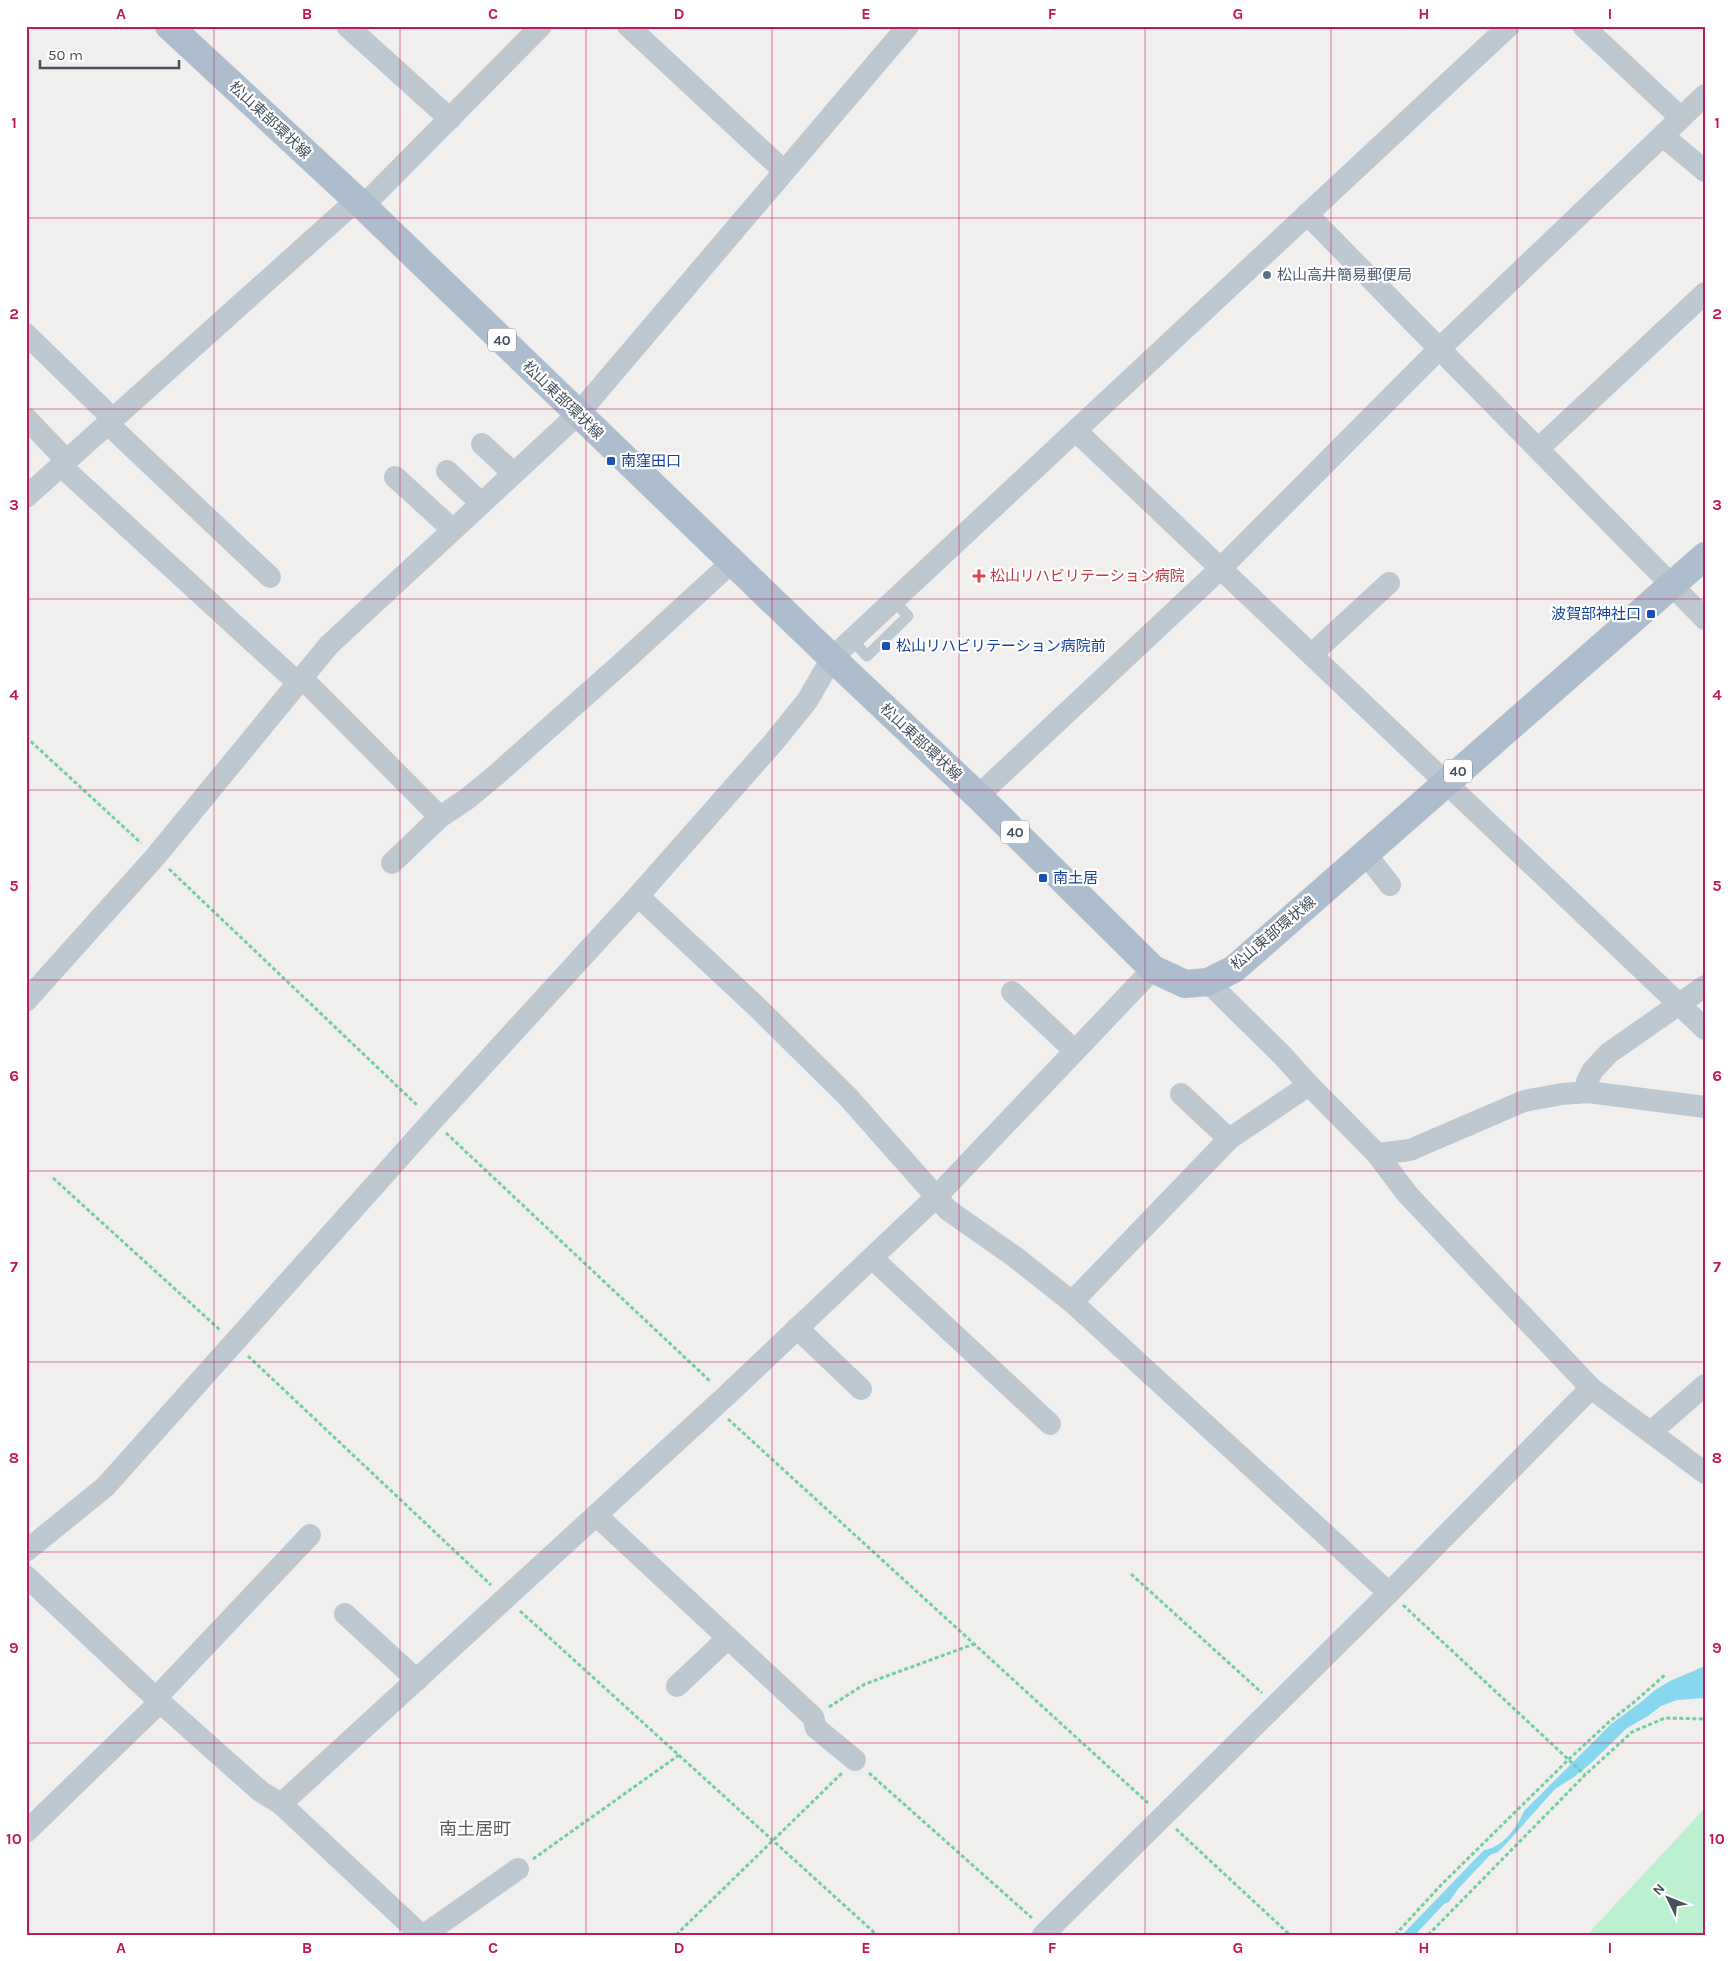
<svg xmlns="http://www.w3.org/2000/svg" width="1731" height="1961" viewBox="0 0 1731 1961" font-family="Karla,'Noto Sans JP',sans-serif">
<rect width="100%" height="100%" fill="#f1eeee"/>
<!-- green -->
<polygon fill="#bbf0d0" points="1705,1808 1705,1935 1587,1935"/>
<!-- water -->
<path fill="#87d7ee" d="M 1705,1666 L 1705,1698 L 1677,1700 L 1661,1706 L 1648,1716 L 1627,1728 L 1590,1764 L 1574,1777 L 1555,1789 L 1506,1844 L 1498,1852 L 1490,1855 L 1458,1889 L 1449,1902 L 1444,1904 L 1415,1935 L 1402,1935 L 1484,1850 C 1502,1848 1517,1828 1524,1811 L 1611,1724 L 1641,1702 L 1655,1690 L 1670,1681 Z"/>
<g fill="none" stroke-linecap="round" stroke-linejoin="round">
<!-- path -->
<g stroke="#73cfa3" stroke-width="3" stroke-dasharray="4 2.5" stroke-linecap="butt">
<polyline points="26,737 141,843"/>
<polyline points="169,869 418,1106"/>
<polyline points="446,1133 711,1382"/>
<polyline points="53,1178 220,1330"/>
<polyline points="248,1356 491,1585"/>
<polyline points="728,1419 1148,1803"/>
<polyline points="1131,1574 1262,1693"/>
<polyline points="1403,1605 1585,1775"/>
<polyline points="520,1611 877,1935"/>
<polyline points="829,1707 865,1684 974,1644"/>
<polyline points="869,1773 1032,1918"/>
<polyline points="1176,1829 1290,1935"/>
<polyline points="533,1859 679,1755"/>
<polyline points="676,1935 842,1773"/>
<polyline points="1395,1935 1441,1885 1568,1760 1610,1721 1633,1703 1665,1675"/>
<polyline points="1428,1935 1585,1775 1632,1732 1665,1718 1705,1719"/>
</g>
<!-- service -->
<polyline stroke="#bec8d1" stroke-width="11" points="852,640 867,656 908,616 894,601"/>
<!-- minor -->
<g stroke="#bec8d1" stroke-width="22">
<polyline points="347,26 450,119"/>
<polyline points="628,26 784,171"/>
<polyline points="1583,26 1681,118"/>
<polyline points="1663,136 1705,171"/>
<polyline points="363,206 541,26"/>
<polyline points="1307,214 1705,619"/>
<polyline points="26,334 113,419"/>
<polyline points="27,419 67,461"/>
<polyline points="108,424 270,577"/>
<polyline points="1076,431 1705,1029"/>
<polyline points="482,444 513,473"/>
<polyline points="1538,449 1705,293"/>
<polyline points="61,466 298,683"/>
<polyline points="447,471 481,503"/>
<polyline points="395,477 452,529"/>
<polyline points="26,497 357,200"/>
<polyline points="1312,654 1389,583"/>
<polyline points="302,678 440,817"/>
<polyline points="978,796 1221,568 1439,349 1705,95"/>
<polyline points="1365,853 1390,885"/>
<polyline points="392,863 440,817 467,799 496,775 622,663 732,562"/>
<polyline points="638,896 759,1009 848,1097 948,1210 1015,1257 1072,1302 1389,1593"/>
<polyline points="1208,982 1282,1055 1309,1085 1377,1154 1408,1195 1591,1388 1705,1473"/>
<polyline points="1012,992 1075,1051"/>
<polyline points="26,1001 156,856 329,645 578,414 908,26"/>
<polyline points="1588,1092 1587,1081 1593,1070 1609,1053 1705,986"/>
<polyline points="1181,1094 1229,1139"/>
<polyline points="1377,1154 1410,1150 1524,1101 1562,1094 1588,1092 1705,1107"/>
<polyline points="872,1258 1050,1424"/>
<polyline points="1072,1302 1229,1139 1309,1085"/>
<polyline points="797,1328 861,1389"/>
<polyline points="1651,1432 1705,1385"/>
<polyline points="596,1515 813,1717 816,1728 855,1760"/>
<polyline points="26,1551 105,1487 433,1120 638,896 773,743 807,701 832,658 1509,26"/>
<polyline points="26,1576 160,1702 260,1791 281,1804 421,1935"/>
<polyline points="345,1614 417,1680"/>
<polyline points="677,1686 728,1638"/>
<polyline points="156,1698 310,1535"/>
<polyline points="281,1804 726,1396 936,1197 1153,969"/>
<polyline points="26,1832 160,1702"/>
<polyline points="424,1935 518,1869"/>
<polyline points="1043,1935 1389,1593 1591,1388"/>
</g>
<!-- primary -->
<polyline stroke="#adbdce" stroke-width="28" points="169,26 363,206 832,658 978,796 1153,969 1185,984 1208,982 1234,969 1705,556"/>
</g>
<!-- grid -->
<path fill="none" stroke="#c2185b" stroke-width="1" stroke-opacity="0.55" d="M 214,26 L 214,1935M 400,26 L 400,1935M 586,26 L 586,1935M 772,26 L 772,1935M 959,26 L 959,1935M 1145,26 L 1145,1935M 1331,26 L 1331,1935M 1517,26 L 1517,1935M 26,218 L 1705,218M 26,409 L 1705,409M 26,599 L 1705,599M 26,790 L 1705,790M 26,980 L 1705,980M 26,1171 L 1705,1171M 26,1362 L 1705,1362M 26,1552 L 1705,1552M 26,1743 L 1705,1743"/>
<!-- markers -->
<circle fill="#5c6f8a" stroke="#fff" stroke-width="2" cx="1267" cy="275" r="5"/>
<g fill="#1a4fb4" stroke="#fff" stroke-width="2">
<rect x="606" y="456" width="10" height="10" rx="2.5"/>
<rect x="1646" y="609" width="10" height="10" rx="2.5"/>
<rect x="881" y="641" width="10" height="10" rx="2.5"/>
<rect x="1038" y="873" width="10" height="10" rx="2.5"/>
</g>
<path fill="#e0444e" stroke="#fff" stroke-width="2" d="M976.5 568.5h5v5h5v5h-5v5h-5v-5h-5v-5h5z"/>
<g text-anchor="middle" stroke-width="4.5" stroke-linejoin="round" paint-order="stroke">
<!-- shield labels -->
<g fill="#fff" stroke="#7e858d" stroke-width="1">
<rect x="488" y="328.5" width="28" height="23" rx="4"/>
<rect x="1444" y="759.5" width="28" height="23" rx="4"/>
<rect x="1001" y="820.5" width="28" height="23" rx="4"/>
</g>
<g font-size="14" font-weight="bold" fill="#46515c">
<text x="502" y="345">40</text>
<text x="1458" y="776">40</text>
<text x="1015" y="837">40</text>
</g>
<!-- street labels -->
<g font-size="15" fill="#46515c" stroke="#fff">
<text transform="translate(270 120) rotate(43)" y="5">松山東部環状線</text>
<text transform="translate(563 400) rotate(44)" y="5">松山東部環状線</text>
<text transform="translate(921 742) rotate(43)" y="5">松山東部環状線</text>
<text transform="translate(1273 933) rotate(-40)" y="5">松山東部環状線</text>
</g>
<!-- service labels -->
<g font-size="15" fill="#4e5e75" stroke="#fff" text-anchor="start">
<text x="1277" y="280">松山高井簡易郵便局</text>
</g>
<!-- transit labels -->
<g font-size="15" fill="#164399" stroke="#fff" text-anchor="start">
<text x="621" y="466">南窪田口</text>
<text x="1641" y="619" text-anchor="end">波賀部神社口</text>
<text x="896" y="651">松山リハビリテーション病院前</text>
<text x="1053" y="883">南土居</text>
</g>
<!-- health labels -->
<g font-size="15" fill="#be3a42" stroke="#fff" text-anchor="start">
<text x="990" y="581">松山リハビリテーション病院</text>
</g>
<!-- quarter labels -->
<g font-size="18" fill="#5b5f63" stroke="#fff">
<text x="475" y="1835">南土居町</text>
</g>
</g>
<!-- border -->
<rect width="1731" height="1961" fill="none" stroke="#ffffff" stroke-width="55"/>
<!-- north arrow -->
<g transform="translate(1668 1898) rotate(313)" stroke="#ffffff" stroke-width="4" paint-order="stroke">
<path d="M0-4L9 19L0 12L-9 19Z" fill="#46515c"/>
<text y="-8" font-size="14" font-weight="bold" text-anchor="middle" fill="#46515c">N</text>
</g>
<!-- scale -->
<path d="M40 60v8h139v-8" fill="none" stroke="#46515c" stroke-width="2.5"/>
<text x="48" y="60" font-size="15" fill="#46515c" stroke="#ffffff" stroke-width="4" paint-order="stroke">50 m</text>
<rect x="28" y="28" width="1676" height="1906" fill="none" stroke="#c2185b" stroke-width="2"/>
<g font-size="16" text-anchor="middle" font-weight="bold" fill="#c2185b">
<text x="121" y="19">A</text>
<text x="307" y="19">B</text>
<text x="493" y="19">C</text>
<text x="679" y="19">D</text>
<text x="866" y="19">E</text>
<text x="1052" y="19">F</text>
<text x="1238" y="19">G</text>
<text x="1424" y="19">H</text>
<text x="1610" y="19">I</text>
<text x="14" y="128">1</text>
<text x="1717" y="128">1</text>
<text x="14" y="319">2</text>
<text x="1717" y="319">2</text>
<text x="14" y="510">3</text>
<text x="1717" y="510">3</text>
<text x="14" y="700">4</text>
<text x="1717" y="700">4</text>
<text x="14" y="891">5</text>
<text x="1717" y="891">5</text>
<text x="14" y="1081">6</text>
<text x="1717" y="1081">6</text>
<text x="14" y="1272">7</text>
<text x="1717" y="1272">7</text>
<text x="14" y="1463">8</text>
<text x="1717" y="1463">8</text>
<text x="14" y="1653">9</text>
<text x="1717" y="1653">9</text>
<text x="14" y="1844">10</text>
<text x="1717" y="1844">10</text>
<text x="121" y="1953">A</text>
<text x="307" y="1953">B</text>
<text x="493" y="1953">C</text>
<text x="679" y="1953">D</text>
<text x="866" y="1953">E</text>
<text x="1052" y="1953">F</text>
<text x="1238" y="1953">G</text>
<text x="1424" y="1953">H</text>
<text x="1610" y="1953">I</text>
</g>
</svg>
